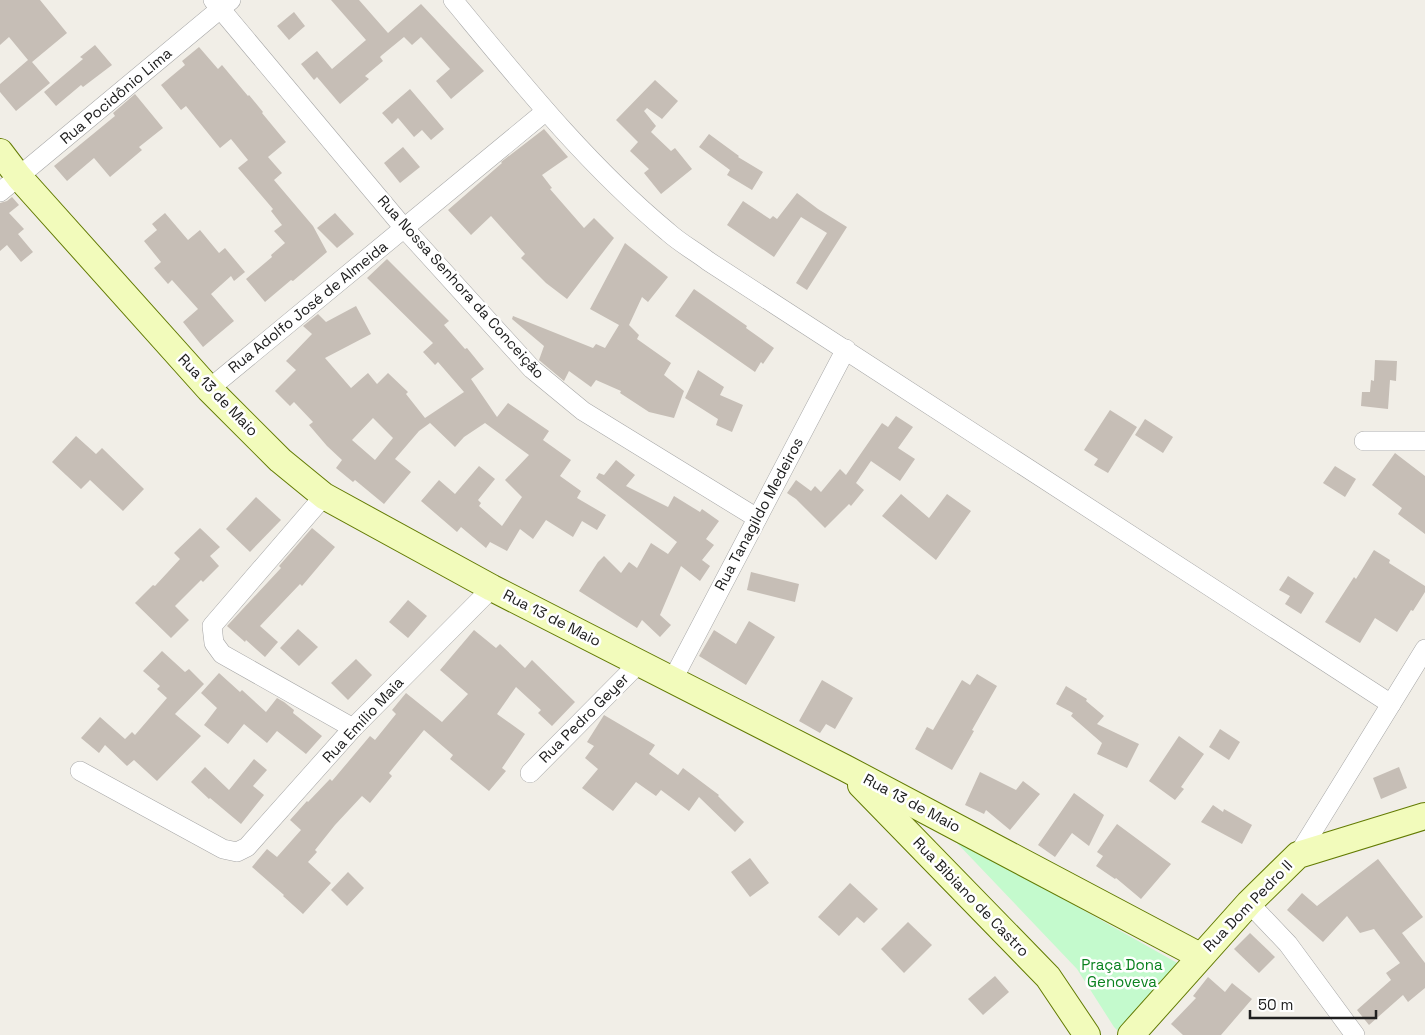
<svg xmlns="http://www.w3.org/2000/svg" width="1425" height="1035" viewBox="0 0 1425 1035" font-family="'Space Grotesk',sans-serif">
<rect width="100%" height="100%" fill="#f1eee7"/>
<!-- park -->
<polygon fill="#c4facd" points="959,840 1179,964 1120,1033 1114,1027 1077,969 956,842"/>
<!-- building -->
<g fill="#c6beb6" fill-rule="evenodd">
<polygon points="0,0 40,0 67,33 32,62 50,83 16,111 0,92 0,84 28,60 9,37 0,45"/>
<polygon points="331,0 359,0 388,33 421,4 484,71 451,99 436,81 450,69 421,37 412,45 404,37 382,55 380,57 383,61 365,76 369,79 340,104 317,77 314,80 301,64 317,51 332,69 366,40"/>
<polygon points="294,12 305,26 289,40 277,26"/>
<polygon points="95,45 112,65 83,87 81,85 56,106 44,92 83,59 80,57"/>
<polygon points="199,47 218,69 222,65 248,96 249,95 263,112 262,113 286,142 268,157 282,173 274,180 313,226 327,252 293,281 291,280 265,302 246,279 272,257 271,255 285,243 274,231 282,225 271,211 273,209 238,168 248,160 231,139 220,148 186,106 181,110 161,85 185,65 182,61"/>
<polygon points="655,80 678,101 662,119 647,108 644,111 656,126 651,132 671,151 675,148 692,169 661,194 644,173 649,169 630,151 638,142 616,120"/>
<polygon points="410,89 444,129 431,140 422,130 414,137 398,118 392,124 382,113"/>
<polygon points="135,94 163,128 139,147 142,150 110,177 94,158 67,181 54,166 115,116 113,113"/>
<polygon points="544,129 568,157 542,175 552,188 550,189 584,228 594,218 614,238 567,299 546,283 521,258 525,254 491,216 471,235 448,210 502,163 501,162"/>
<polygon points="709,134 739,156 738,157 763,172 752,190 727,175 730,170 699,147"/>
<polygon points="403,147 420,167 400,183 384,163"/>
<polygon points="797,193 818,209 847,227 807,290 796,283 827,233 801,217 774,257 727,225 743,201 770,219 773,216 777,219"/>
<polygon points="12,197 19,205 9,213 24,229 18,234 33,252 21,262 7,245 0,251 0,203 7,201"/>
<polygon points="165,213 188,240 200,230 219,253 225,248 245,272 234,281 231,276 211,294 234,321 203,347 183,322 198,309 172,280 168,284 154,268 161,262 144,241 157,230 152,224"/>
<polygon points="335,213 354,234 337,248 317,228"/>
<polygon points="625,243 668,277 648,302 642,297 629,325 639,335 637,339 671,363 664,375 684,391 674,418 649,412 620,393 621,391 596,380 591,387 569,371 564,381 539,360 544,346 512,319 513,316 593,348 596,344 605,348 619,325 590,309"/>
<path d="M 387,259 L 449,321 L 444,325 L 465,349 L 467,348 L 484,369 L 471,379 L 497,417 L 508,403 L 549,431 L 543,440 L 571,460 L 560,476 L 581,491 L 577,498 L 606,515 L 597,530 L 582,521 L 573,537 L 546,520 L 533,539 L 520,529 L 507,551 L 490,542 L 486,548 L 461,527 L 457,532 L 421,501 L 439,480 L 455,494 L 479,466 L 495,479 L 478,500 L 481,503 L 479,506 L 502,526 L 522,497 L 505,480 L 529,455 L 485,423 L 464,437 L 455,447 L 429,422 L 430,423 L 419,431 L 395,459 L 411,472 L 384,504 L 355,480 L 353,482 L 336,468 L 342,460 L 327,446 L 309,425 L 313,422 L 294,402 L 290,406 L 275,391 L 296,370 L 286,361 L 312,334 L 303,326 L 318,314 L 326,322 L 356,306 L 371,334 L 325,358 L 351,388 L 368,373 L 377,384 L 388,373 L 408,392 L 406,394 L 425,418 L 464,392 L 438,362 L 435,365 L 423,352 L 433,343 L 367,278 ZM 373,418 L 393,438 L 375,460 L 352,440 Z"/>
<polygon points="694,289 747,326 746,328 774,348 763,364 761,362 755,372 675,316"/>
<polygon points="1375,360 1397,361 1396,381 1390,380 1388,409 1361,406 1362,392 1370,392 1371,380 1374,381"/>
<polygon points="698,370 724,387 720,395 743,405 732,432 716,425 718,419 685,398"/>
<polygon points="1110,410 1137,427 1108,473 1094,465 1098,459 1084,450"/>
<polygon points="896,416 913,427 898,448 915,459 900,481 871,461 856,483 864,490 851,506 849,504 825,528 796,499 787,493 796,480 811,491 815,486 821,492 840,469 846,475 882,423 888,427"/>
<polygon points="1145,419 1173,437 1163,453 1135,435"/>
<polygon points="76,436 96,454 102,448 144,489 123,511 90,480 81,489 52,462"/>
<polygon points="1395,453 1425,476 1425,534 1398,514 1402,508 1372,485"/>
<polygon points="616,460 635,475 626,486 668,507 674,496 700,512 702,509 719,521 706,539 714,545 702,560 710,566 700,581 681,566 660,615 671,625 660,637 642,620 637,628 579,591 598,562 604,556 621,573 629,562 637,568 651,543 668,554 677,542 596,478 599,473 604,475"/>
<polygon points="1335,466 1356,479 1345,497 1323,483"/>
<polygon points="901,494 929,518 947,494 971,511 936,560 882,516"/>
<polygon points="256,497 281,520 250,552 226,529"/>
<polygon points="200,528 220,547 210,556 219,566 203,582 201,580 175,606 189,620 171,638 135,603 153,585 155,586 180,559 174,553"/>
<polygon points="312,528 335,547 302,586 300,584 260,626 278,642 265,657 246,640 245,642 227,626 281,568 279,566"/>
<polygon points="1374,550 1390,560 1389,563 1425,586 1425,592 1413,611 1411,610 1397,632 1375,618 1360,643 1325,622 1354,577 1356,579"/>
<polygon points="751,572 799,584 795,602 747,590"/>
<polygon points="1288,576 1314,593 1301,614 1285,604 1290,596 1279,590"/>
<polygon points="408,600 427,616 408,638 389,622"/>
<polygon points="749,621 775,637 746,685 699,656 714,630 736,644"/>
<polygon points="298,629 318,647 299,666 280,648"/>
<polygon points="474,630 496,648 500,644 525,668 532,660 575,702 552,726 538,713 541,710 516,687 497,714 525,734 502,768 506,771 489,791 450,759 453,755 424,730 389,773 392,776 370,803 362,796 335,825 315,850 317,852 308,862 331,883 303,914 283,896 284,895 252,867 267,849 277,857 301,830 290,820 307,801 308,802 330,779 332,781 370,736 375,740 396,714 392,710 406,693 442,722 468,694 440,670"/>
<polygon points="162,651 185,672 189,669 204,684 175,714 201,736 157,781 134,760 127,766 105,745 99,753 81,738 100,717 125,739 132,732 135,735 167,698 157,689 160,686 143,671"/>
<polygon points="356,659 372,675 348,700 331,683"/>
<polygon points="219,673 240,692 242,690 266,712 277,698 284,702 294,710 293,713 322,736 306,754 277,731 267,743 244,724 228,744 204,725 217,708 201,693"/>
<polygon points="977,674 997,686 972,730 974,731 952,770 915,749 927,727 933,730 962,680 970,685"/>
<polygon points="822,680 853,698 835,729 826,724 820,733 799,721"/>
<polygon points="1066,686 1087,699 1086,701 1104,716 1097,724 1139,744 1127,768 1097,754 1102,743 1071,716 1073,713 1056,704"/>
<polygon points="604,715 655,745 649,754 678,775 683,768 719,795 718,796 744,822 735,832 699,797 689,811 661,790 656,796 636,782 613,811 582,788 598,769 585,758 594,746 587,742"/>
<polygon points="1220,729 1240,742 1229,760 1209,747"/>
<polygon points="1179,736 1204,754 1181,787 1184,789 1175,800 1149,781"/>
<polygon points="254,759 267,770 253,786 264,795 241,824 210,798 209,799 191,782 205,767 229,790"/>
<polygon points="1399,767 1407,788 1381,799 1373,778"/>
<polygon points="980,772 1016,790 1023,781 1040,794 1010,830 986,810 984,814 965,805"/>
<polygon points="1074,793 1104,815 1089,846 1072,833 1055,857 1038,845"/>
<polygon points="1213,805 1223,812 1224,809 1252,825 1242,844 1201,822"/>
<polygon points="1117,824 1171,864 1141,899 1116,878 1115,879 1096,866 1103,856 1097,852"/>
<polygon points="750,858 769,883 750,897 731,872"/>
<polygon points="1378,859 1423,917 1402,933 1425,963 1425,988 1408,1002 1403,995 1369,1025 1357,1010 1391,980 1386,973 1400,963 1374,929 1360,933 1347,916 1323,942 1287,910 1302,893 1317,906"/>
<polygon points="348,872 364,888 347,906 331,890"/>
<polygon points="850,883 878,909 864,923 857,917 839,936 818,917"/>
<polygon points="908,922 932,945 904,973 881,949"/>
<polygon points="1250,933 1275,957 1259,973 1234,949"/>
<polygon points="995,976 1009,992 983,1015 968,999"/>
<polygon points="1208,977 1225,992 1232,983 1252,999 1221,1035 1183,1035 1171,1024 1196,998 1193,996"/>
</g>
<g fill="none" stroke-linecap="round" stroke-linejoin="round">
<!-- minor casing -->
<g stroke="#a7a7a7" stroke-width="20">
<g id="minor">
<polyline points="213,0 404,228 532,369 583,411 757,518"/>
<path d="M 453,0 C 520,81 587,165 668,232 C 680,243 695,251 708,261 L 1391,704"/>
<polyline points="0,192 231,0"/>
<polyline points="209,389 546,111"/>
<polyline points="1364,441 1425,441"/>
<polyline points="324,496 212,626 214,643 222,654 353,728"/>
<polyline points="673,679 846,349"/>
<polyline points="80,771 223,849 237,852 247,847 353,728 492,588"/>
<polyline points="530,773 639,663"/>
<polyline points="1298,855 1425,649"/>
<polyline points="1249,903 1288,944 1355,1035"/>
</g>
</g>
<!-- secondary casing -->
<g stroke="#637b03" stroke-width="28">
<g id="secondary">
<polyline points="0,152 19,177 209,389 280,460 324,496 492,588 845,768 1200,956"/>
<polyline points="861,785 1048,977 1087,1035"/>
<polyline points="1131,1035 1249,903 1298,855 1425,816"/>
</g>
</g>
<!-- minor -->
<use href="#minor" stroke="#fff" stroke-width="19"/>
<!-- secondary -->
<use href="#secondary" stroke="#f2fbbb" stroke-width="26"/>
</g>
<g text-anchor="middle" stroke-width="5" stroke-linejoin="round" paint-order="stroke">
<!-- street labels -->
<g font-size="15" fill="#202020" stroke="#fff">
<text transform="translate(116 96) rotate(-40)" y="5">Rua Pocidônio Lima</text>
<text transform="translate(461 287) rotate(48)" y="5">Rua Nossa Senhora da Conceição</text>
<text transform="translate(308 307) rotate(-39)" y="5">Rua Adolfo José de Almeida</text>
<text transform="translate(218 395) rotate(46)" y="5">Rua 13 de Maio</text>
<text transform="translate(759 514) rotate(-62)" y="5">Rua Tanagildo Medeiros</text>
<text transform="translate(552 618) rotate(27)" y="5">Rua 13 de Maio</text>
<text transform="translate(584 718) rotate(-45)" y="5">Rua Pedro Geyer</text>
<text transform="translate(363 720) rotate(-47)" y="5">Rua Emílio Maia</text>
<text transform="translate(912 803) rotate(28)" y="5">Rua 13 de Maio</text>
<text transform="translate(971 897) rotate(46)" y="5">Rua Bibiano de Castro</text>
<text transform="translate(1248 906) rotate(-46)" y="5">Rua Dom Pedro II</text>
</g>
<!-- park labels -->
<g font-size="15" fill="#0a821f" stroke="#fff">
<text x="1122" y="970">Praça Dona<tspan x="1122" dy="17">Genoveva</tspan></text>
</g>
</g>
<!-- scale -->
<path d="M1250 1010v8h126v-8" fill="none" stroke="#202020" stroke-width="2.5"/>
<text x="1258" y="1010" font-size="15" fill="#202020" stroke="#ffffff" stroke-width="4" paint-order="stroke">50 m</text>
</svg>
